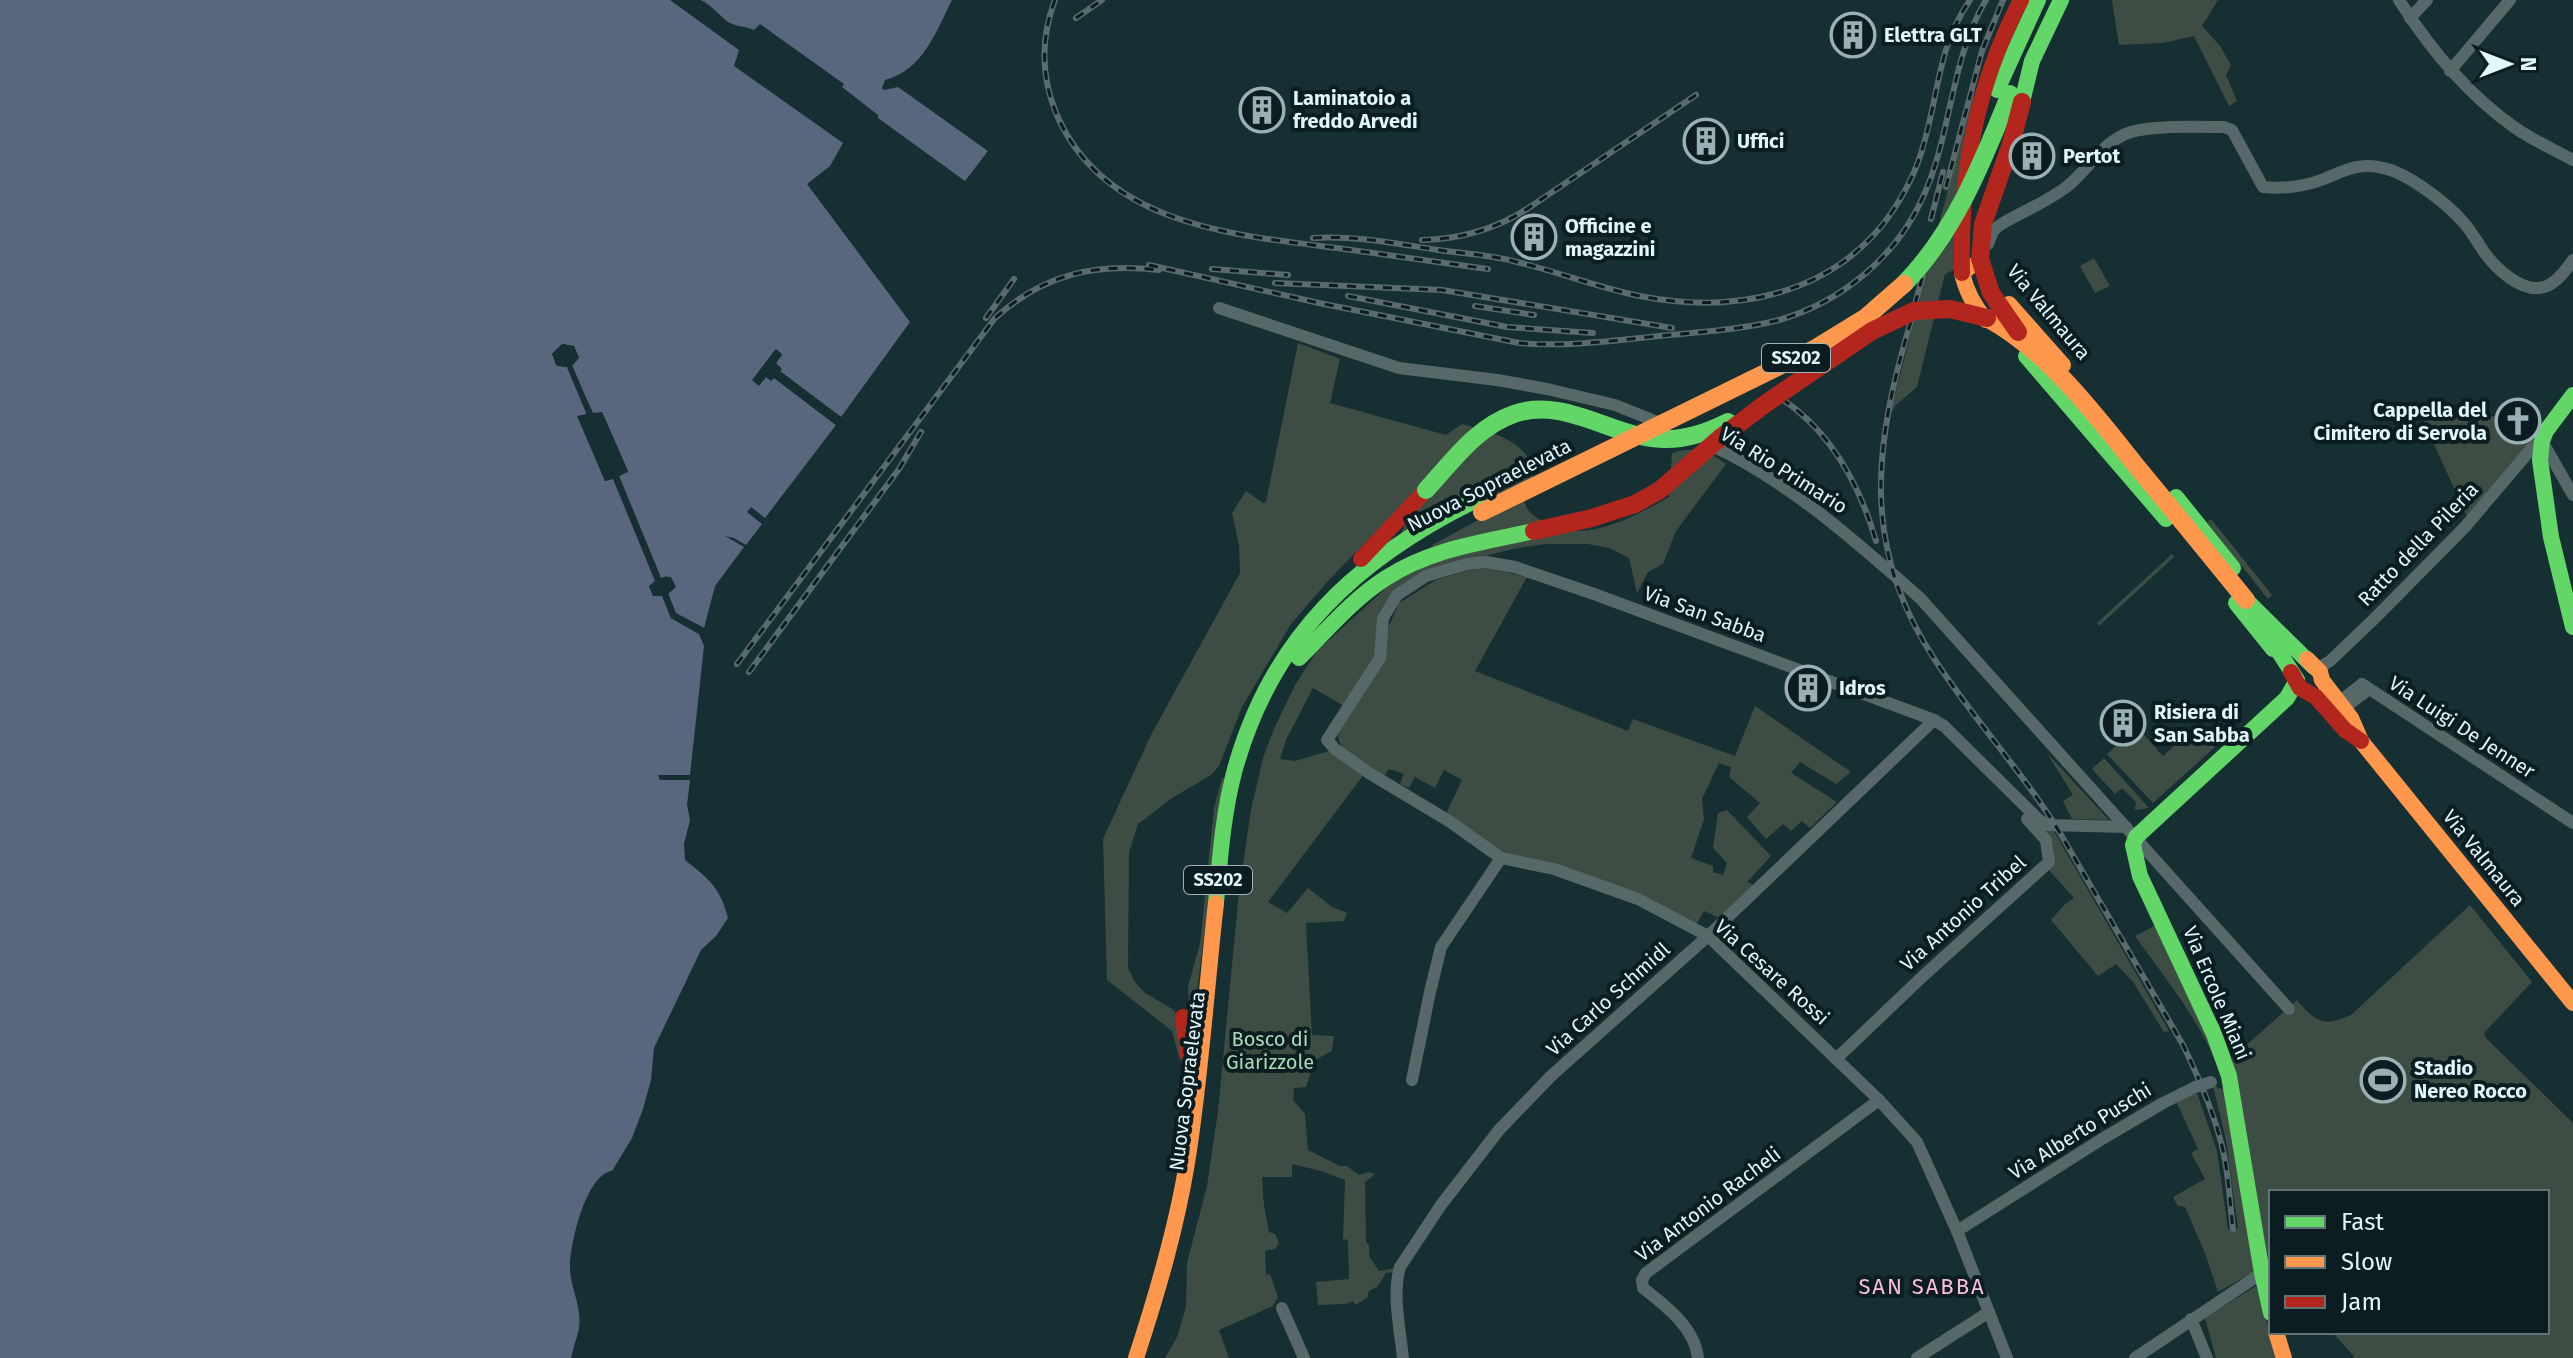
<svg xmlns="http://www.w3.org/2000/svg" width="2573" height="1358" viewBox="0 0 2573 1358" font-family="'Fira Sans',sans-serif">
<rect width="100%" height="100%" fill="#162f32"/>
<!-- green -->
<g fill="#3d4d44">
<polygon points="2112,0 2218,0 2202,26 2220,46 2231,65 2226,75 2237,101 2229,106 2194,36 2163,43 2119,45"/>
<polygon points="1975,85 1956,269 1945,274 1917,387 1896,405 1890,414"/>
<polygon points="2094,258 2110,286 2095,293 2080,266"/>
<path d="M 1298,343 L 1340,359 L 1330,403 L 1446,435 L 1462,424 C 1489,432 1538,442 1532,481 C 1530,489 1522,495 1525,504 C 1529,514 1539,520 1548,524 C 1586,544 1635,516 1669,497 L 1672,453 C 1693,446 1708,450 1726,464 L 1676,531 L 1663,564 L 1648,572 L 1637,593 L 1629,558 L 1609,548 L 1588,544 L 1545,544 L 1513,549 L 1448,565 L 1391,594 L 1379,612 L 1376,656 L 1344,706 L 1313,688 L 1286,740 L 1280,759 L 1295,761 L 1329,751 L 1364,774 L 1268,902 L 1287,913 L 1308,888 L 1332,907 L 1347,913 L 1344,921 L 1306,923 L 1312,1035 L 1334,1036 L 1332,1051 L 1315,1060 L 1306,1087 L 1294,1088 L 1293,1100 L 1305,1114 L 1308,1150 L 1340,1166 L 1347,1166 L 1359,1175 L 1368,1172 L 1375,1174 L 1365,1182 L 1366,1242 L 1369,1245 L 1369,1256 L 1379,1271 L 1396,1268 L 1395,1272 L 1386,1273 L 1378,1286 L 1369,1291 L 1367,1298 L 1355,1305 L 1353,1301 L 1345,1304 L 1318,1305 L 1316,1282 L 1349,1279 L 1348,1240 L 1343,1239 L 1345,1180 L 1321,1171 L 1292,1164 L 1292,1177 L 1262,1177 L 1264,1205 L 1269,1232 L 1275,1234 L 1279,1243 L 1275,1249 L 1265,1251 L 1266,1275 L 1270,1274 L 1278,1297 L 1273,1306 L 1219,1330 L 1229,1358 L 1165,1358 L 1177,1337 L 1186,1307 L 1187,1263 L 1207,1186 L 1218,1111 L 1239,892 L 1251,810 L 1263,758 L 1273,731 L 1295,685 L 1317,651 L 1434,544 L 1484,517 L 1473,496 L 1400,536 L 1420,486 L 1328,581 L 1291,624 L 1242,707 L 1219,766 L 1211,775 L 1172,798 L 1138,824 L 1129,852 L 1128,968 L 1135,982 L 1145,993 L 1174,1010 L 1181,1024 L 1180,1061 L 1172,1031 L 1107,980 L 1103,839 L 1152,733 L 1240,573 L 1239,545 L 1232,513 L 1246,491 L 1263,503 L 1266,502 Z"/>
<polygon points="2444,406 2450,406 2450,415 2524,417 2534,437 2467,517 2420,413 2443,414"/>
<polygon points="2211,519 2272,595 2268,599 2207,522"/>
<polygon points="2172,554 2174,557 2099,626 2097,623"/>
<path d="M 1489,568 L 1527,577 L 1475,671 L 1628,731 L 1633,719 L 1735,756 L 1755,706 L 1851,772 L 1836,784 L 1800,762 L 1791,773 L 1837,802 L 1810,828 L 1802,821 L 1791,831 L 1783,824 L 1766,839 L 1747,817 L 1760,803 L 1729,777 L 1731,767 L 1719,763 L 1702,799 L 1704,819 L 1691,858 L 1713,866 L 1713,872 L 1723,875 L 1727,863 L 1713,848 L 1718,813 L 1727,810 L 1771,856 L 1747,882 L 1756,886 L 1720,918 L 1704,911 L 1696,925 L 1506,854 L 1446,814 L 1462,780 L 1444,770 L 1435,788 L 1415,777 L 1409,788 L 1400,784 L 1404,774 L 1389,769 L 1384,777 C 1365,765 1337,755 1338,731 L 1382,665 L 1389,626 L 1399,603 L 1436,580 L 1469,570 Z"/>
<polygon points="2137,727 2163,756 2194,728 2197,728 2215,747 2153,803 2107,754"/>
<polygon points="2047,753 2109,820 2072,819 2063,801 2073,795"/>
<polygon points="2104,758 2149,808 2135,810 2136,802 2122,788 2115,794 2092,769"/>
<polygon points="1222,778 1224,778 1191,1040 1188,986 1200,944 1214,808"/>
<path d="M 2046,830 L 2054,831 L 2169,1031 L 2164,1032 L 2133,982 L 2116,964 L 2098,976 L 2051,920 L 2064,905 L 2074,898 L 2048,869 C 2056,854 2055,844 2046,830 Z"/>
<path d="M 2470,905 L 2532,982 L 2484,1033 L 2486,1038 L 2573,1123 L 2573,1358 L 2352,1358 L 2354,1356 L 2332,1332 L 2547,1332 L 2547,1192 L 2271,1192 L 2271,1278 L 2232,1058 L 2297,1000 C 2316,1023 2324,1027 2351,1015 Z"/>
<path d="M 2158,924 L 2202,1020 L 2220,1072 C 2200,1020 2167,981 2135,936 Z"/>
<polygon points="2213,1086 2225,1090 2254,1272 2218,1292 2205,1253 2185,1207 2178,1206 2173,1197 2205,1179 2191,1153 2198,1149 2176,1101 2197,1093 2217,1151 2228,1229 2238,1228 2226,1140"/>
<polygon points="2256,1286 2278,1358 2216,1358 2205,1318"/>
</g>
<!-- water -->
<g fill="#59677e">
<path d="M 0,0 L 670,0 L 739,50 L 734,66 L 843,143 L 830,166 L 807,184 L 910,322 L 841,417 L 780,371 L 776,363 L 782,355 L 775,350 L 753,380 L 759,385 L 766,377 L 774,378 L 836,425 L 765,518 L 751,507 L 747,512 L 762,524 L 746,545 L 734,538 L 725,536 L 744,547 L 715,586 L 704,628 L 676,614 L 668,593 L 675,587 L 667,576 L 661,578 L 619,476 L 628,471 L 602,412 L 593,414 L 572,365 L 579,358 L 574,346 L 562,344 L 552,354 L 558,366 L 567,367 L 587,415 L 578,416 L 605,481 L 613,478 L 656,581 L 649,586 L 653,596 L 662,595 L 671,618 L 699,634 L 704,646 L 690,775 L 658,775 L 660,780 L 690,780 L 687,805 L 690,820 L 684,844 L 685,860 C 709,879 720,887 728,918 L 716,936 L 701,950 L 654,1048 L 651,1080 L 643,1109 L 632,1138 L 612,1171 C 586,1174 570,1244 570,1267 C 570,1288 582,1305 579,1328 C 577,1338 573,1348 571,1358 L 0,1358 Z"/>
<path d="M 701,0 L 952,0 C 936,32 923,70 885,80 L 882,88 L 884,90 L 898,87 L 988,151 L 965,181 L 878,118 L 878,115 L 842,87 L 844,84 L 760,24 L 754,30 C 746,26 736,27 728,22 C 718,14 712,6 701,0 Z"/>
</g>
<!-- pier -->
<g fill="#162f32" fill-rule="evenodd">
<path d="M 562,344 L 574,346 L 579,358 L 572,366 L 581,387 L 593,413 L 602,412 L 628,472 L 619,476 L 661,578 L 671,577 L 676,587 L 668,594 L 676,613 L 704,628 L 699,634 L 671,618 L 662,596 L 653,596 L 649,586 L 655,581 L 613,479 L 605,481 L 577,416 L 587,414 L 567,367 L 556,365 L 552,354 ZM 600,416 L 623,470 L 607,476 L 583,420 Z"/>
<polygon points="776,349 782,354 776,363 782,369 780,372 841,417 839,421 777,374 772,364 776,355 758,379 765,373 776,375 838,422 836,425 774,378 771,381 766,377 759,386 752,380"/>
</g>
<g fill="none" stroke-linecap="round" stroke-linejoin="round">
<!-- street -->
<g stroke="#576868" stroke-width="12">
<path d="M 2399,0 C 2430,49 2466,93 2514,127 C 2532,140 2553,149 2573,160"/>
<polyline points="2410,18 2427,0"/>
<polyline points="2450,71 2510,0"/>
<path d="M 1988,244 L 1993,231 L 2000,225 C 2021,212 2045,203 2065,188 C 2088,171 2102,141 2131,132 C 2152,125 2200,127 2224,127 L 2232,130 L 2263,187 C 2283,189 2306,186 2324,179 C 2345,170 2361,162 2383,168 C 2408,173 2448,204 2464,223 C 2471,231 2476,240 2482,249 C 2494,267 2523,296 2547,286 C 2558,281 2566,270 2573,260"/>
<polyline points="1219,308 1399,368 1497,380 1547,389 1615,405 1660,423"/>
<path d="M 1710,445 C 1785,478 1859,544 1920,598 L 2289,1009"/>
<polyline points="2317,669 2330,661 2373,620 2465,527 2532,448 2542,441 2573,495"/>
<polyline points="2339,702 2362,684 2573,823"/>
<polyline points="2344,708 2368,690"/>
<polyline points="1836,1059 1922,977 2049,862 2046,840 2027,819"/>
<polyline points="1412,1080 1430,992 1441,947 1501,858"/>
<polyline points="1957,1231 2102,1139 2163,1103 2195,1087"/>
<polyline points="1282,1308 1304,1358"/>
<polyline points="2191,1319 2207,1358"/>
<path d="M 1403,1358 C 1400,1329 1392,1295 1400,1267 L 1441,1205 L 1499,1130 L 1551,1076 L 1708,936 L 1934,720"/>
<path d="M 1698,1358 C 1695,1328 1666,1306 1643,1288 L 1642,1280 L 1646,1273 L 1879,1100"/>
<polyline points="1917,1358 1989,1312"/>
<polyline points="2007,1358 1957,1231 1917,1142 1879,1100 1708,936 1638,899 1554,869 1501,858 1449,821 1369,773 1335,749 1327,740 1380,658 1383,618 1397,595 1426,576 1467,564 1486,562 1515,567 1594,594 1934,720 1944,726 2038,819 2047,825 2126,827"/>
<polyline points="2135,1358 2262,1273"/>
</g>
<!-- fast -->
<g stroke="#63d668" stroke-width="16">
<polyline points="1997,90 2038,0"/>
<polyline points="2022,102 2032,61 2061,0"/>
<polyline points="2026,356 2166,519"/>
<polyline points="2573,395 2546,431 2542,441 2540,460 2551,537 2573,627"/>
<polyline points="2176,497 2233,568"/>
<polyline points="2246,600 2314,667"/>
<polyline points="2236,603 2273,649"/>
<polyline points="2268,635 2297,680"/>
<path d="M 1299,658 C 1327,630 1353,599 1386,578 C 1430,549 1484,542 1534,531"/>
<path d="M 1216,903 C 1220,858 1223,813 1235,769 C 1272,637 1356,559 1476,500"/>
<polyline points="2271,1313 2262,1273 2229,1076 2214,1034 2140,876 2133,845 2136,837 2287,698 2297,680"/>
</g>
<!-- slow -->
<g stroke="#ff974d" stroke-width="16">
<path d="M 1971,266 L 1962,273 C 1966,291 1974,306 1986,320"/>
<polyline points="2009,304 2063,365"/>
<polyline points="2307,659 2320,672 2322,680 2351,718 2361,741 2573,1003"/>
<polyline points="2276,1332 2284,1358"/>
<path d="M 1136,1358 C 1157,1294 1176,1230 1187,1163 C 1201,1077 1206,990 1216,903"/>
</g>
<!-- jam -->
<g stroke="#b3261e" stroke-width="16">
<path d="M 1962,273 C 1960,174 1975,88 2021,0"/>
<polyline points="1361,559 1426,490"/>
<polyline points="2291,672 2300,688 2316,697 2345,730 2361,741"/>
<polyline points="1183,1017 1190,1067"/>
</g>
<!-- rail casing -->
<g stroke="#5a6b6d" stroke-width="6">
<g id="rail">
<path d="M 1055,0 C 1041,37 1041,76 1056,113 C 1103,225 1233,235 1337,248 C 1388,255 1438,262 1488,269"/>
<polyline points="1076,18 1102,0"/>
<polyline points="1946,187 1982,51 2003,0"/>
<polyline points="1931,219 1943,172"/>
<path d="M 1313,238 C 1355,235 1397,244 1439,250 C 1465,254 1492,255 1517,262 C 1559,272 1599,288 1640,296 C 1731,314 1828,297 1887,219 C 1903,197 1917,170 1924,143 C 1939,92 1938,46 1970,0"/>
<path d="M 1422,240 C 1462,239 1497,229 1530,207 L 1696,95"/>
<path d="M 1149,265 L 1319,303 L 1519,343 C 1566,347 1611,341 1659,336 C 1699,332 1740,330 1779,320 C 1842,302 1897,256 1923,197 C 1952,134 1950,60 1986,0"/>
<polyline points="1212,269 1288,275"/>
<polyline points="1275,283 1442,290 1672,328"/>
<polyline points="1348,296 1507,327 1593,333"/>
<polyline points="1915,304 1923,275"/>
<polyline points="1475,306 1534,315"/>
<polyline points="986,318 1014,279"/>
<path d="M 1911,321 C 1874,445 1860,547 1935,660 C 1974,720 2023,772 2060,833 L 2183,1045 C 2200,1080 2216,1117 2224,1155 C 2229,1179 2230,1205 2233,1229"/>
<path d="M 1782,399 C 1831,432 1860,486 1876,541"/>
<path d="M 737,664 L 995,318 C 1044,274 1094,263 1159,270"/>
<polyline points="749,672 899,469 921,432"/>
</g>
</g>
<!-- rail -->
<use href="#rail" stroke="#0b1d20" stroke-width="3" stroke-dasharray="9" stroke-linecap="butt"/>
<!-- street-bridge -->
<polyline stroke="#576868" stroke-width="12" points="2195,1087 2211,1082"/>
<!-- fast-bridge -->
<g stroke="#63d668" stroke-width="18">
<path d="M 1904,284 C 1955,232 1983,161 2010,94"/>
<path d="M 1426,490 C 1452,462 1476,427 1514,414 C 1565,396 1613,438 1663,439 C 1686,440 1708,432 1728,422"/>
</g>
<!-- slow-bridge -->
<g stroke="#ff974d" stroke-width="18">
<path d="M 1987,318 C 2047,351 2092,410 2134,463 C 2171,508 2209,554 2246,600"/>
<polyline points="1482,512 1816,348 1865,318 1904,284"/>
</g>
<!-- jam-bridge -->
<g stroke="#b3261e" stroke-width="18">
<polyline points="2018,332 1991,293 1980,259 1983,224 2011,144 2022,102"/>
<polyline points="1534,531 1592,518 1635,504 1660,490 1720,438 1765,404 1872,331 1914,311 1950,309 1987,318"/>
</g>
</g>
<!-- icons -->
<defs>
<g id="building-ring" transform="scale(2.3)"><circle r="9.5" fill="#0b1d20" stroke="#99b0b4" stroke-width="1.5"/><path d="M-4-6H4V6H1V3H-1V6H-4ZM-2.5-4.3h1.7v1.8h-1.7ZM.8-4.3h1.7v1.8H.8ZM-2.5-1h1.7V.8h-1.7ZM.8-1h1.7V.8H.8Z" fill="#99b0b4"/></g>
<g id="church-ring" transform="scale(2.3)"><circle r="9.5" fill="#0b1d20" stroke="#99b0b4" stroke-width="1.5"/><path d="M-1.2-6h2.4v3.5h3.3v2.4h-3.3V6h-2.4V-.1h-3.3v-2.4h3.3Z" fill="#99b0b4"/></g>
<g id="stadium-ring" transform="scale(2.3)"><circle r="9.5" fill="#0b1d20" stroke="#99b0b4" stroke-width="1.5"/><path d="M0-5a6.5 5 0 1 0 0 10a6.5 5 0 1 0 0-10ZM-3.5-1.8h7v3.6h-7Z" fill="#99b0b4"/></g>
</defs>
<g fill-rule="evenodd">
<use href="#building-ring" x="1853" y="35"/>
<use href="#building-ring" x="1262" y="110"/>
<use href="#building-ring" x="1706" y="141"/>
<use href="#building-ring" x="2032" y="156"/>
<use href="#building-ring" x="1534" y="237"/>
<use href="#church-ring" x="2518" y="421"/>
<use href="#building-ring" x="1808" y="688"/>
<use href="#building-ring" x="2123" y="723"/>
<use href="#stadium-ring" x="2383" y="1080"/>
</g>
<g text-anchor="middle" stroke-width="8" stroke-linejoin="round" paint-order="stroke">
<!-- shield labels -->
<g fill="#0b1d20" stroke="#9fb5b9" stroke-width="2">
<rect x="1762" y="344" width="68" height="28" rx="6"/>
<rect x="1184" y="866" width="68" height="28" rx="6"/>
</g>
<g font-size="18" font-weight="bold" fill="#dff6fa">
<text x="1796" y="364">SS202</text>
<text x="1218" y="886">SS202</text>
</g>
<!-- poi labels -->
<g font-size="20" font-weight="bold" fill="#dff6fa" stroke="#0b1d20" text-anchor="start">
<text x="1884" y="42">Elettra GLT</text>
<text x="1293" y="105">Laminatoio a<tspan x="1293" dy="23">freddo Arvedi</tspan></text>
<text x="1737" y="148">Uffici</text>
<text x="2063" y="163">Pertot</text>
<text x="1565" y="233">Officine e<tspan x="1565" dy="23">magazzini</tspan></text>
<text x="2487" y="417" text-anchor="end">Cappella del<tspan x="2487" dy="23">Cimitero di Servola</tspan></text>
<text x="1839" y="695">Idros</text>
<text x="2154" y="719">Risiera di<tspan x="2154" dy="23">San Sabba</tspan></text>
<text x="2414" y="1075">Stadio<tspan x="2414" dy="23">Nereo Rocco</tspan></text>
</g>
<!-- street labels -->
<g font-size="20" fill="#dff6fa" stroke="#0b1d20">
<text transform="translate(2049 312) rotate(50)" y="7">Via Valmaura</text>
<text transform="translate(1784 470) rotate(32)" y="7">Via Rio Primario</text>
<text transform="translate(1489 485) rotate(-27)" y="7">Nuova Sopraelevata</text>
<text transform="translate(2418 544) rotate(-46)" y="7">Ratto della Pileria</text>
<text transform="translate(1705 614) rotate(20)" y="7">Via San Sabba</text>
<text transform="translate(2462 727) rotate(33)" y="7">Via Luigi De Jenner</text>
<text transform="translate(2484 858) rotate(51)" y="7">Via Valmaura</text>
<text transform="translate(1963 913) rotate(-42)" y="7">Via Antonio Tribel</text>
<text transform="translate(1772 972) rotate(42)" y="7">Via Cesare Rossi</text>
<text transform="translate(2217 993) rotate(67)" y="7">Via Ercole Miani</text>
<text transform="translate(1608 999) rotate(-42)" y="7">Via Carlo Schmidl</text>
<text transform="translate(1187 1081) rotate(-83)" y="7">Nuova Sopraelevata</text>
<text transform="translate(2080 1131) rotate(-32)" y="7">Via Alberto Puschi</text>
<text transform="translate(1708 1204) rotate(-37)" y="7">Via Antonio Racheli</text>
</g>
<!-- park labels -->
<g font-size="20" fill="#a9dbb7" stroke="#0b1d20">
<text x="1270" y="1046">Bosco di<tspan x="1270" dy="23">Giarizzole</tspan></text>
</g>
<!-- neighbourhood labels -->
<g font-size="22" letter-spacing="2" fill="#fbbddc" stroke="#0b1d20">
<text x="1922" y="1294">SAN SABBA</text>
</g>
</g>
<!-- legend -->
<rect x="2269" y="1190" width="280" height="144" fill="#0b1d20" stroke="#607477" stroke-width="2"/>
<rect x="2285" y="1216" width="40" height="12" fill="#63d668" stroke="#607477" stroke-width="2"/>
<text x="2341" y="1230" font-size="24" fill="#dff6fa">Fast</text>
<rect x="2285" y="1256" width="40" height="12" fill="#ff974d" stroke="#607477" stroke-width="2"/>
<text x="2341" y="1270" font-size="24" fill="#dff6fa">Slow</text>
<rect x="2285" y="1296" width="40" height="12" fill="#b3261e" stroke="#607477" stroke-width="2"/>
<text x="2341" y="1310" font-size="24" fill="#dff6fa">Jam</text>
<!-- north arrow -->
<g transform="translate(2509 64) rotate(90)" stroke="#0b1d20" stroke-width="6" paint-order="stroke">
<path d="M0-6L14 30L0 20L-14 30Z" fill="#dff6fa"/>
<text y="-12" font-size="22" font-weight="bold" text-anchor="middle" fill="#dff6fa">N</text>
</g>
</svg>
